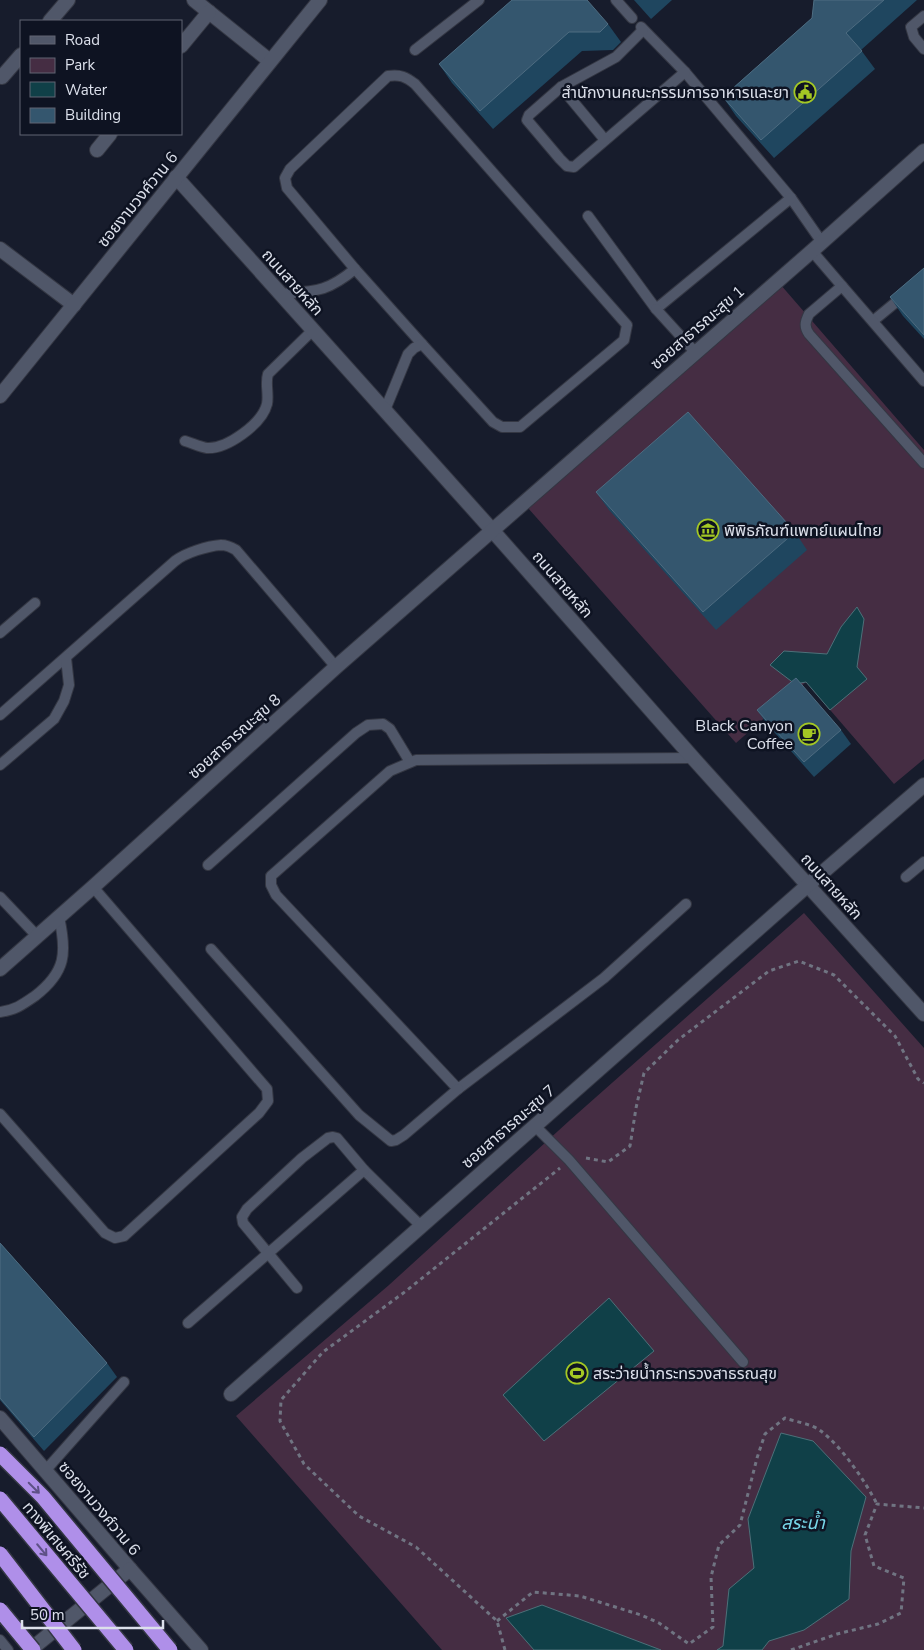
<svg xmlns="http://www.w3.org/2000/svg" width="924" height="1650" viewBox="0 0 924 1650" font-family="'Nunito Sans','Noto Sans Thai',sans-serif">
<rect width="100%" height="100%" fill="#171c2c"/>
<!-- green -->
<g fill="#452d43">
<polygon points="780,284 924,450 924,759 894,784 806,682 736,743 528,508"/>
<polygon points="804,913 924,1048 924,1650 442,1650 236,1416 389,1285 569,1121"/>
</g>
<!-- water -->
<g fill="#104048" stroke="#4d7079">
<polygon points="857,607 864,619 857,667 867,679 830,710 806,682 795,684 770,665 784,651 827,654 841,627"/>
<polygon points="609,1298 654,1351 544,1441 503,1395"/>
<polygon points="781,1433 813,1441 866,1497 851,1551 849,1599 804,1630 769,1641 762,1650 717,1650 723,1646 729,1589 754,1568 748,1519"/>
<polygon points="542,1605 661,1650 534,1650 506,1618"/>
</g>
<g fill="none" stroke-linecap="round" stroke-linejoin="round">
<!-- service casing -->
<g stroke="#343743" stroke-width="12">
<g id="service">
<polyline points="616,0 632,18"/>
<polyline points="924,16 911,27 914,37 924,49"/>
<polyline points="641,27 685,72 791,198 821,241"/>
<polyline points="643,30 616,57 561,87 529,115 527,120 560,159 567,166 574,167 685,72"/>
<polyline points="415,50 479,0"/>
<polyline points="561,87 605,140"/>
<polyline points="588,216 656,309 791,198"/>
<polyline points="812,251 842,286"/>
<polyline points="355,269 422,344"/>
<path d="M 281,294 C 316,291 327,292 355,269 L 287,188 L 285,178 L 290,169 L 388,76 C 400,74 406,77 415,84 L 627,325 L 624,340 L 520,427 L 502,427 L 493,422 L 422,344 L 414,348 L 408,354 L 385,410"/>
<polyline points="656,309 695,352"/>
<polyline points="873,321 924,279"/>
<path d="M 924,381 L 842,286 L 809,314 C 805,322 804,327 809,334 L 924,463"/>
<path d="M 185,441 C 192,443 200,447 207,448 C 227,449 262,424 267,404 C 269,394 265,383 268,374 L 313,330"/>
<polyline points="0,633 35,603"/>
<path d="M 0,715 L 175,561 C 185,553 207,546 221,545 C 226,545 231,547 236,550 L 336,667"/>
<polyline points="0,765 54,719 64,701 69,685 66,658"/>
<polyline points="208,865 356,733 368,725 383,724 390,729 410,762"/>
<polyline points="906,877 924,862"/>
<polyline points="0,897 37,936"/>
<polyline points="686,904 604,978 458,1089 276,895 271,885 271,876 390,771 416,760 693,758"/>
<polyline points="211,949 359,1115 391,1141 396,1140 404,1135 458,1089"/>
<path d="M 0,1012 C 15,1010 22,1005 35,996 C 66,972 67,953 59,917"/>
<polyline points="0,1114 105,1233 115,1238 124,1236 259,1113 268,1101 267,1089 93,887"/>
<polyline points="535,1126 569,1160 743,1362"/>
<polyline points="297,1288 243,1223 242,1217 247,1209 302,1158 328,1138 333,1137 337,1138 364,1170 421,1226"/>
<polyline points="188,1323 364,1170"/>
<polyline points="45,1471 124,1382"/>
<polyline points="0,1640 8,1650"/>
</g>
</g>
<!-- minor casing -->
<g stroke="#343743" stroke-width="16">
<g id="minor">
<polyline points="194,0 270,61"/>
<polyline points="50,21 68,0"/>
<polyline points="181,46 209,12"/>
<polyline points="2,77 21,55"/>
<polyline points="97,150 110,134"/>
<polyline points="176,177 492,530 693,758 924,1014"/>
<polyline points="0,249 74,305"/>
<polyline points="0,969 93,887 336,667 812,251 924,151"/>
<polyline points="231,1394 808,885 924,785"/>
</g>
</g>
<!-- tertiary casing -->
<g stroke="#343743" stroke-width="16">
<g id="tertiary">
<polyline points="0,396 320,0"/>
<polyline points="0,1418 130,1569 30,1650"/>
<polyline points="130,1569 201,1650"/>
</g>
</g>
<!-- path -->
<g stroke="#707482" stroke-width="3" stroke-dasharray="4 4" stroke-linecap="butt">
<polyline points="586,1158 608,1162 630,1146 636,1108 644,1073 678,1040 769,971 799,961 834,975 895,1036 918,1079 924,1083"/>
<path d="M 497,1621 L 533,1592 L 580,1596 L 641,1615 L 659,1623 L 689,1644 L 713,1627 L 711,1577 L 719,1545 L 740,1525 L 757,1458 L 765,1434 L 785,1418 C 796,1422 812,1424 821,1431 C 842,1447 865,1481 877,1504"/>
<polyline points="505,1650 497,1621 416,1547 359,1516 304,1464 280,1421 281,1400 323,1352 406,1291 560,1168"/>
<polyline points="791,1650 837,1634 878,1624 901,1613 904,1578 874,1566 865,1535 877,1504 924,1508"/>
</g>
<!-- service -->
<use href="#service" stroke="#505769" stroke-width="10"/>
<!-- minor -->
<use href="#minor" stroke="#505769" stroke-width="14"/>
<!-- tertiary -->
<use href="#tertiary" stroke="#505769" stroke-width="14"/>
<!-- motorway-bridge casing -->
<g stroke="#343743" stroke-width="18" stroke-linecap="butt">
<g id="motorway-bridge">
<polyline points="0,1454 43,1497 170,1650"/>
<polyline points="0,1499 126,1650"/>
<polyline points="0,1554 74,1650"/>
<polyline points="0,1610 33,1650"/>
</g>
</g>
<!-- motorway-bridge -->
<use href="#motorway-bridge" stroke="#af8fe9" stroke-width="15"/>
</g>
<!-- wall -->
<g fill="#1f465f">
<polygon points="512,0 608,24 621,42 613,50 582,51 493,129 452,83 439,64"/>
<polygon points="634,0 672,0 651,19"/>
<polygon points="814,0 917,0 861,50 875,69 774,158 736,116 723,97 812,18"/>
<polygon points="924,268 924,339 903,316 890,297"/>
<polygon points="596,492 795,532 807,550 716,630 609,510"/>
<polygon points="757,710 841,730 851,744 814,777 767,724"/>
<polygon points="0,1243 107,1363 117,1377 44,1451 0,1400"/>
</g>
<!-- building -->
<g fill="#34566e" stroke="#4e6c81">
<polygon points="512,0 587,0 608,24 600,32 569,32 480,111 439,64"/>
<polygon points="814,0 884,0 846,33 862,51 761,140 723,97 812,18"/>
<polygon points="924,268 924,335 890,297"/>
<polygon points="688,412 795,532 703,612 596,492"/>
<polygon points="796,678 841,730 804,762 757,710"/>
<polygon points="0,1243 107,1363 34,1437 0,1398"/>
</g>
<!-- one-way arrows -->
<defs><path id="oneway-shaft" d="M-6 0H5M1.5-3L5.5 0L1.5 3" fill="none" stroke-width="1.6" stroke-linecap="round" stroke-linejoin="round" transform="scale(1.25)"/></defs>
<g stroke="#5e5186">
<use href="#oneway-shaft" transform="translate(34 1488) rotate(45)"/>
<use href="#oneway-shaft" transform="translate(42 1550) rotate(50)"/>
</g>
<!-- icons -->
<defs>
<g id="civic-ring" transform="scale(1.125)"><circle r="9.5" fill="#0e1322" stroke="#a4c824" stroke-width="1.5"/><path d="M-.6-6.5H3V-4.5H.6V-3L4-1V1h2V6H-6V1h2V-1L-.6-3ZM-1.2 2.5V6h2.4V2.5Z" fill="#a4c824"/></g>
<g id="museum-ring" transform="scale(1.125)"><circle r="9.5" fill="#0e1322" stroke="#a4c824" stroke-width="1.5"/><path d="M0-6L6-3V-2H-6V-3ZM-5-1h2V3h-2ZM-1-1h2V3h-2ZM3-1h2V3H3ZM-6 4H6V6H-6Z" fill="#a4c824"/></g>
<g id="cafe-ring" transform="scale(1.125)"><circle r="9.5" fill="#0e1322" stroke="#a4c824" stroke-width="1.5"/><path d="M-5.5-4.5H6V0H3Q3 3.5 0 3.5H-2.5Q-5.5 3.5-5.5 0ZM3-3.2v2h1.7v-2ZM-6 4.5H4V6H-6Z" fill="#a4c824"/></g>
<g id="stadium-ring" transform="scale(1.125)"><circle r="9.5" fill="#0e1322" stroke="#a4c824" stroke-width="1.5"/><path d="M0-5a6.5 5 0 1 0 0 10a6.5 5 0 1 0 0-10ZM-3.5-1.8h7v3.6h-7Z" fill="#a4c824"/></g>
</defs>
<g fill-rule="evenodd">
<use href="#civic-ring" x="805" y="92"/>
<use href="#museum-ring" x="708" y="530"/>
<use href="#cafe-ring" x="809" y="734"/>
<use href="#stadium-ring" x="577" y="1373"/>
</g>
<g text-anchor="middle" stroke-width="5" stroke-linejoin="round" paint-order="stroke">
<!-- poi labels -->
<g font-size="16" fill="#dce0eb" stroke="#0e1322" text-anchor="end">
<text x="789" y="98">สำนักงานคณะกรรมการอาหารและยา</text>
<text x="724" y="536" text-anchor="start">พิพิธภัณฑ์แพทย์แผนไทย</text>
<text x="793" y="731">Black Canyon<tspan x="793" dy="18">Coffee</tspan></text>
<text x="593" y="1379" text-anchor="start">สระว่ายน้ำกระทรวงสาธรณสุข</text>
</g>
<!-- street labels -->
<g font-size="16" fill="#dce0eb" stroke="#0e1322">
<text transform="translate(137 199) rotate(-51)" y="6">ซอยงามวงศ์วาน 6</text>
<text transform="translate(293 282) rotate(48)" y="6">ถนนสายหลัก</text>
<text transform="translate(697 327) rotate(-41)" y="6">ซอยสาธารณะสุข 1</text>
<text transform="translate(563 584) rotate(49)" y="6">ถนนสายหลัก</text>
<text transform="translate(234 736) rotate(-42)" y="6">ซอยสาธารณะสุข 8</text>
<text transform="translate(832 886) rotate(48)" y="6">ถนนสายหลัก</text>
<text transform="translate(508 1126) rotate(-41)" y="6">ซอยสาธารณะสุข 7</text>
<text transform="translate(100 1508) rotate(50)" y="6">ซอยงามวงศ์วาน 6</text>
<text transform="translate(57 1540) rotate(50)" y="6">ทางพิเศษศรีรัช</text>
</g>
<!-- water labels -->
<g font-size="18" font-style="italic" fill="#77d7e9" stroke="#0e1322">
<text x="803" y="1529">สระน้ำ</text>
</g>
</g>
<!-- legend -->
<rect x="20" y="20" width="162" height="115" fill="#0e1322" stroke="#606572"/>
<rect x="30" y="36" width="25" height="8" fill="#505769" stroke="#606572"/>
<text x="65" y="45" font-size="15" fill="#dce0eb">Road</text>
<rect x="30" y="58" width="25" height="15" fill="#452d43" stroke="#606572"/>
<text x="65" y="70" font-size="15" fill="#dce0eb">Park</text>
<rect x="30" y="82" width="25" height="15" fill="#104048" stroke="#606572"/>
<text x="65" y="95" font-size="15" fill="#dce0eb">Water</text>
<rect x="30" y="108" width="25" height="15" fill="#34566e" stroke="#606572"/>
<text x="65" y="120" font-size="15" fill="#dce0eb">Building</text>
<!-- scale -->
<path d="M22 1620v8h141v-8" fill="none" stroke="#dce0eb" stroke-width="2.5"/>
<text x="30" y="1620" font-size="15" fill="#dce0eb" stroke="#0e1322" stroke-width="4" paint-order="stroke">50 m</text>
</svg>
